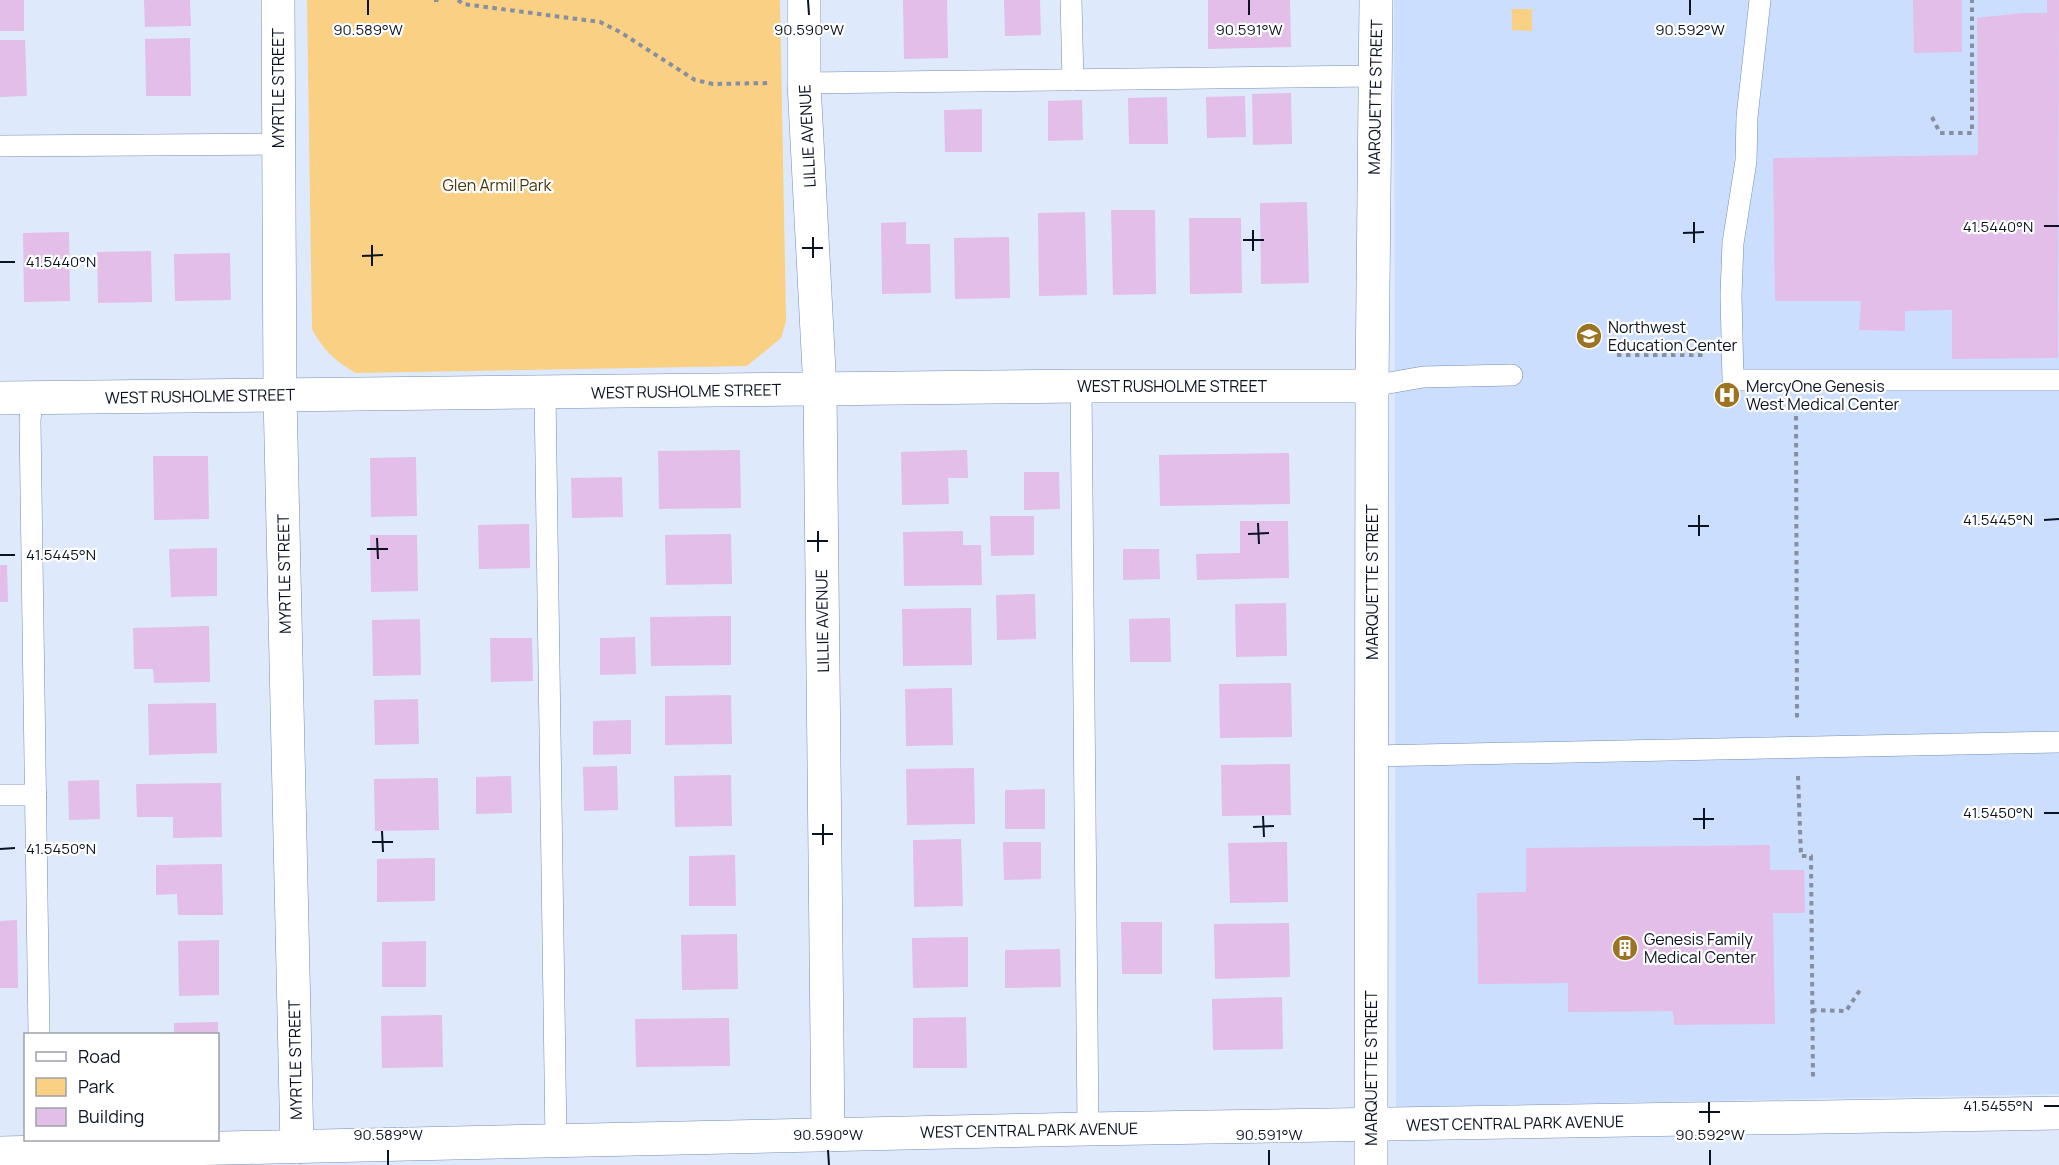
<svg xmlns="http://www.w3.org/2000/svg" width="2059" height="1165" viewBox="0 0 2059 1165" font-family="Manrope,sans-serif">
<rect width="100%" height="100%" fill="#dfe9fc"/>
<!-- built -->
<polygon fill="#ccdefd" points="1394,0 2059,0 2059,1094 1396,1107"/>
<!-- green -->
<g fill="#f9d084">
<path d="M 307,0 L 780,0 L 786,321 L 781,338 L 747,366 L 356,373 C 335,361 324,351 312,329 Z"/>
<polygon points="1512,9 1532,9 1532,31 1512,30"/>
</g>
<!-- building -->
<g fill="#e2bee8">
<rect x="0" y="0" width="24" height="31"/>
<polygon points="144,0 190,0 191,26 145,27"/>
<polygon points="903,0 947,0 948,58 904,59"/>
<polygon points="1004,0 1040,0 1041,35 1005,36"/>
<polygon points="1208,0 1290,0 1291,47 1208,49"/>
<polygon points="1913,0 1962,0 1962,52 1914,53"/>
<polygon points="2047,0 2059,0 2058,358 1952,359 1952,310 1905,311 1905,331 1859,330 1861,301 1775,301 1773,158 1978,155 1977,18 2022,13 2047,13"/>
<polygon points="190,38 191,96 146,96 145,39"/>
<polygon points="0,40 25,40 27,96 0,97"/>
<polygon points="1291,93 1292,144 1253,145 1252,94"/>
<polygon points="1245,96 1246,137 1207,138 1206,97"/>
<polygon points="1167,97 1168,144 1129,144 1128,98"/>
<polygon points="1082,100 1083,140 1048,141 1048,101"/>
<polygon points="982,109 982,152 945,152 944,110"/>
<polygon points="1307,202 1309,283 1261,284 1260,203"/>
<polygon points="1111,210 1155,210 1156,294 1113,295"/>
<polygon points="1085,212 1087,295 1039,296 1038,213"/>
<polygon points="1189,218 1241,218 1242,293 1190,294"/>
<polygon points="906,222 906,244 930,244 931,293 882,294 881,223"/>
<polygon points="69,232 70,301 24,302 23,233"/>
<polygon points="1009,237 1010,298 955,299 954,238"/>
<polygon points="151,251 152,302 98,303 97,252"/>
<polygon points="230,253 231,300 175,301 174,254"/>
<polygon points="740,450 741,508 659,509 658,451"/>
<polygon points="967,450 968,478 948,478 949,504 902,505 901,452"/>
<polygon points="1289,453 1290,504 1160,506 1159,455"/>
<polygon points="153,456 208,456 209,519 154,520"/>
<polygon points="416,457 417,516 371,517 370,458"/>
<polygon points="1024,472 1059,472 1060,509 1024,510"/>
<polygon points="622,477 623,517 572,518 571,478"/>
<polygon points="990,516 1034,516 1034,555 991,556"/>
<polygon points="1240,521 1288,521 1289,578 1197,580 1196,554 1240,553"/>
<polygon points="529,524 530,568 479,569 478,525"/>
<polygon points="963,531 963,545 981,545 982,585 904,586 903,532"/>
<polygon points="731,534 732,584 666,585 665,535"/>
<polygon points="370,535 417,535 418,591 371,592"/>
<polygon points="217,548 217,596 171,597 169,549"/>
<polygon points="1123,549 1159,549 1160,579 1123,580"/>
<polygon points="0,565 7,565 8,602 0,602"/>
<polygon points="1035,594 1036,639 997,640 996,595"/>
<polygon points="1286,603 1287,656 1236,657 1235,604"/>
<polygon points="971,608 972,665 903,666 902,609"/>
<polygon points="731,616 731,665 651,666 650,617"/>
<polygon points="1170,618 1171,662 1130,662 1129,619"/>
<polygon points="420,619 421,675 373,676 372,620"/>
<polygon points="209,626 210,682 154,683 153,669 134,669 133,628"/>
<polygon points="635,637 636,674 600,675 600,638"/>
<polygon points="490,638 532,638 533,681 491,682"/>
<polygon points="1291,683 1292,737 1220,738 1219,684"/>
<polygon points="952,688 953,745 906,746 905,689"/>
<polygon points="731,695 732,744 665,745 665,696"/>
<polygon points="418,699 419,744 375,745 374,700"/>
<polygon points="216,703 217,753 149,755 148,704"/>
<polygon points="631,720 631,754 593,755 593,721"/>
<polygon points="1290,764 1291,815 1222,816 1221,765"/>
<polygon points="617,766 618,810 584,811 583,767"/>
<polygon points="974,768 975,824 907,825 906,769"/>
<polygon points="731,775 732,826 675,827 674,776"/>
<polygon points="511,776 512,813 476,814 476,777"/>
<polygon points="438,778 439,830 375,831 374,779"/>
<polygon points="99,780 100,819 69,820 68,781"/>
<polygon points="221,783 222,837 173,838 173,817 137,817 136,784"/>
<polygon points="1045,789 1045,829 1005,829 1005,790"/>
<polygon points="961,839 963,906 914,907 913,840"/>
<polygon points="1003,842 1041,842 1041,879 1004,880"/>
<polygon points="1287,842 1288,902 1230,903 1228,843"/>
<polygon points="1770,845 1770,870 1804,870 1805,913 1773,913 1775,1024 1674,1025 1673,1011 1568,1012 1568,983 1478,984 1477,893 1526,892 1526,848"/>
<polygon points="735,855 736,906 689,906 689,856"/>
<polygon points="435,858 435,901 377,902 377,859"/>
<polygon points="222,864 223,915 178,915 177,894 156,895 156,865"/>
<polygon points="17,920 18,988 0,988 0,921"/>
<polygon points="1121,922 1162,922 1162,974 1122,974"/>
<polygon points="1289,923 1290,977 1215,979 1214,924"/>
<polygon points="737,934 738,989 682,990 681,935"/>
<polygon points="968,937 968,987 913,988 912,938"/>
<polygon points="219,940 219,995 179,996 178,941"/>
<polygon points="426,941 426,987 382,987 382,942"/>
<polygon points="1060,949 1061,987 1005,988 1005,950"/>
<polygon points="1282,997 1283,1049 1213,1050 1212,999"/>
<polygon points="442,1015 443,1067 382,1068 381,1016"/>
<polygon points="966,1017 967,1068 913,1068 913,1018"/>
<polygon points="729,1018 730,1066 636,1067 635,1019"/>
<polygon points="218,1022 218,1034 174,1034 174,1023"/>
</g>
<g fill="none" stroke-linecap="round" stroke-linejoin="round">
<!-- service casing -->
<g stroke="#758db7" stroke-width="22">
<g id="service">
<polyline points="1071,0 1073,80"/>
<polyline points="1760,0 1747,117 1746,161 1733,243 1731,295 1733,380 2059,380"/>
<polyline points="804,83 1375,76"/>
<polyline points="0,146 277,144"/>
<polyline points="1081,386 1088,1129"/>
<polyline points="1372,386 1423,377 1512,375"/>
<polyline points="545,393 556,1141"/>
<polyline points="32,398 30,421 39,1034"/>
<polyline points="1372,756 2059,742"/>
<polyline points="0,795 36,795"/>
</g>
</g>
<!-- minor casing -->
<g stroke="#758db7" stroke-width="34">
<g id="minor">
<polyline points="278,0 280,395 297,1147"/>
<polyline points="804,0 804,83 820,390 828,1135"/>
<polyline points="0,398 1081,386 1372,386"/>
</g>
</g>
<!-- tertiary casing -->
<g stroke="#758db7" stroke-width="34">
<polyline id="tertiary" points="1371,1125 1372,386 1376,0"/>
</g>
<!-- secondary casing -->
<g stroke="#758db7" stroke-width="34">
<g id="secondary">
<polyline points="0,1153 1088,1129 2059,1113"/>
<polyline points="1371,1165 1371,1125"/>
</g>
</g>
<!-- path -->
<g stroke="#868fa1" stroke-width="4" stroke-dasharray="4.5 4.5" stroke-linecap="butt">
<polyline points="434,0 440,0"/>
<polyline points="458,0 463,4 600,22 620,32 695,80 713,84 770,83"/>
<polyline points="1932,117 1940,133 1972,133 1972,0"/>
<polyline points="1617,355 1704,355"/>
<polyline points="1796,407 1797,720"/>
<polyline points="1798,776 1801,856 1811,856 1813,1079"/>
<polyline points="1812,1010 1846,1011 1860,990"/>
</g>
<!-- service -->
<use href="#service" stroke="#fff" stroke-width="21"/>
<!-- minor -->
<use href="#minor" stroke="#fff" stroke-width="33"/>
<!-- tertiary -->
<use href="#tertiary" stroke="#fff" stroke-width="33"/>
<!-- secondary -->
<use href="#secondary" stroke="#fff" stroke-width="33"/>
</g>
<!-- ticks -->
<path fill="none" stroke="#0b1323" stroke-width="2" d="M 368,0 L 368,15M 808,0 L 809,15M 1249,0 L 1249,15M 1690,0 L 1690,15M 1694,222 L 1694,243M 2044,226 L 2059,226M 1253,230 L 1253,251M 1683,233 L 1704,232M 813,237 L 813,258M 1243,240 L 1264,240M 372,245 L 372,266M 802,248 L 823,248M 362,256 L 383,255M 0,262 L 15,262M 1699,515 L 1699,536M 2044,520 L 2059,519M 1258,523 L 1259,544M 1688,526 L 1709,526M 818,531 L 818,552M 1248,534 L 1269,533M 377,538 L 378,559M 807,541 L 828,541M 367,549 L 388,549M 0,555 L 15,555M 1704,808 L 1704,829M 2044,813 L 2059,813M 1263,816 L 1264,837M 1693,819 L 1714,819M 823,824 L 823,845M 1253,827 L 1274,826M 382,831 L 383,852M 812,834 L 833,834M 372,842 L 393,842M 0,849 L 15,848M 1709,1102 L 1709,1123M 2044,1106 L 2059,1106M 1699,1112 L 1720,1112M 388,1150 L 388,1165M 828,1150 L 829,1165M 1269,1150 L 1269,1165M 1710,1150 L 1710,1165"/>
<!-- icons -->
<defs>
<g id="school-disc" transform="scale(1.35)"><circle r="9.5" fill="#9c7421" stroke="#fff"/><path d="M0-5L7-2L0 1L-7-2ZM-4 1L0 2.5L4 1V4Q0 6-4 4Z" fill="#fff"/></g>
<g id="hospital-disc" transform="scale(1.35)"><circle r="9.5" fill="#9c7421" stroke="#fff"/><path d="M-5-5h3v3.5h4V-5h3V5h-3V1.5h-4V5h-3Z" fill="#fff"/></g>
<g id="building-disc" transform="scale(1.35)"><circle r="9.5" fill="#9c7421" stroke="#fff"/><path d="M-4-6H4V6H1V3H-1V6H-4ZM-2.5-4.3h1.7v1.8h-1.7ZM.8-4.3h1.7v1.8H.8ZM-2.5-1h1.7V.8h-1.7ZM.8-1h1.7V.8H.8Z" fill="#fff"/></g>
</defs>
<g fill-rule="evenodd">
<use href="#school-disc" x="1589" y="336"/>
<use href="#hospital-disc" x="1727" y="395"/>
<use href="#building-disc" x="1625" y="948"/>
</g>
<g text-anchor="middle" stroke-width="4.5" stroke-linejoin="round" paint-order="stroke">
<!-- street labels -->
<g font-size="16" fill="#0b1323" stroke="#fff">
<text transform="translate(278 88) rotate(-90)" y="6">MYRTLE STREET</text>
<text transform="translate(1375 97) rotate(-89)" y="6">MARQUETTE STREET</text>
<text transform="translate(807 136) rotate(-93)" y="6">LILLIE AVENUE</text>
<text x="1172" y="392">WEST RUSHOLME STREET</text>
<text transform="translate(686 391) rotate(-1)" y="6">WEST RUSHOLME STREET</text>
<text transform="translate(200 396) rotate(-1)" y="6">WEST RUSHOLME STREET</text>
<text transform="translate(284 574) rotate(-91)" y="6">MYRTLE STREET</text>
<text transform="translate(1372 582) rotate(-90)" y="6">MARQUETTE STREET</text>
<text transform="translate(822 621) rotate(-91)" y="6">LILLIE AVENUE</text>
<text transform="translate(295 1060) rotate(-91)" y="6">MYRTLE STREET</text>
<text transform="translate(1371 1068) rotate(-90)" y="6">MARQUETTE STREET</text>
<text transform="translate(1515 1123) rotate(-1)" y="6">WEST CENTRAL PARK AVENUE</text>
<text transform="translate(1029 1130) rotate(-1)" y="6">WEST CENTRAL PARK AVENUE</text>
</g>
<!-- park labels -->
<g font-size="16" fill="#49350c" stroke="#fff">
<text x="497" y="191">Glen Armil Park</text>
</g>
<!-- poi labels -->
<g font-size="16" fill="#0b1323" stroke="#fff" text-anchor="start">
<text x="1608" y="333">Northwest<tspan x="1608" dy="18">Education Center</tspan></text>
<text x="1746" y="392">MercyOne Genesis<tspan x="1746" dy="18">West Medical Center</tspan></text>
<text x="1644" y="945">Genesis Family<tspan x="1644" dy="18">Medical Center</tspan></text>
</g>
</g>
<g font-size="15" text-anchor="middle" fill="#0b1323" stroke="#fff" stroke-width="4.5" stroke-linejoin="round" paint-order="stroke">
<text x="368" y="35">90.589°W</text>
<text x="809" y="35">90.590°W</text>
<text x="1249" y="35">90.591°W</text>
<text x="1690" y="35">90.592°W</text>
<text x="1998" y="232">41.5440°N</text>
<text x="61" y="267">41.5440°N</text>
<text x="1998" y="525">41.5445°N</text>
<text x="61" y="560">41.5445°N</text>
<text x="1998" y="818">41.5450°N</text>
<text x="61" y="854">41.5450°N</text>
<text x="1998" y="1111">41.5455°N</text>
<text x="388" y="1140">90.589°W</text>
<text x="828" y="1140">90.590°W</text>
<text x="1269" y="1140">90.591°W</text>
<text x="1710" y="1140">90.592°W</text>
</g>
<!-- legend -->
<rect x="24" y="1033" width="195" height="108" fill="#ffffff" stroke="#9da1a7" stroke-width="1.5"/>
<rect x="36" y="1052" width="30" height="9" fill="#ffffff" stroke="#9da1a7" stroke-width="1.5"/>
<text x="78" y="1063" font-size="18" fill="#0b1323">Road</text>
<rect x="36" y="1078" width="30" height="18" fill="#f9d084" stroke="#9da1a7" stroke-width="1.5"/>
<text x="78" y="1093" font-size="18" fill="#0b1323">Park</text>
<rect x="36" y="1108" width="30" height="18" fill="#e2bee8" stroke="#9da1a7" stroke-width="1.5"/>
<text x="78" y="1123" font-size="18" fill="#0b1323">Building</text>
</svg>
